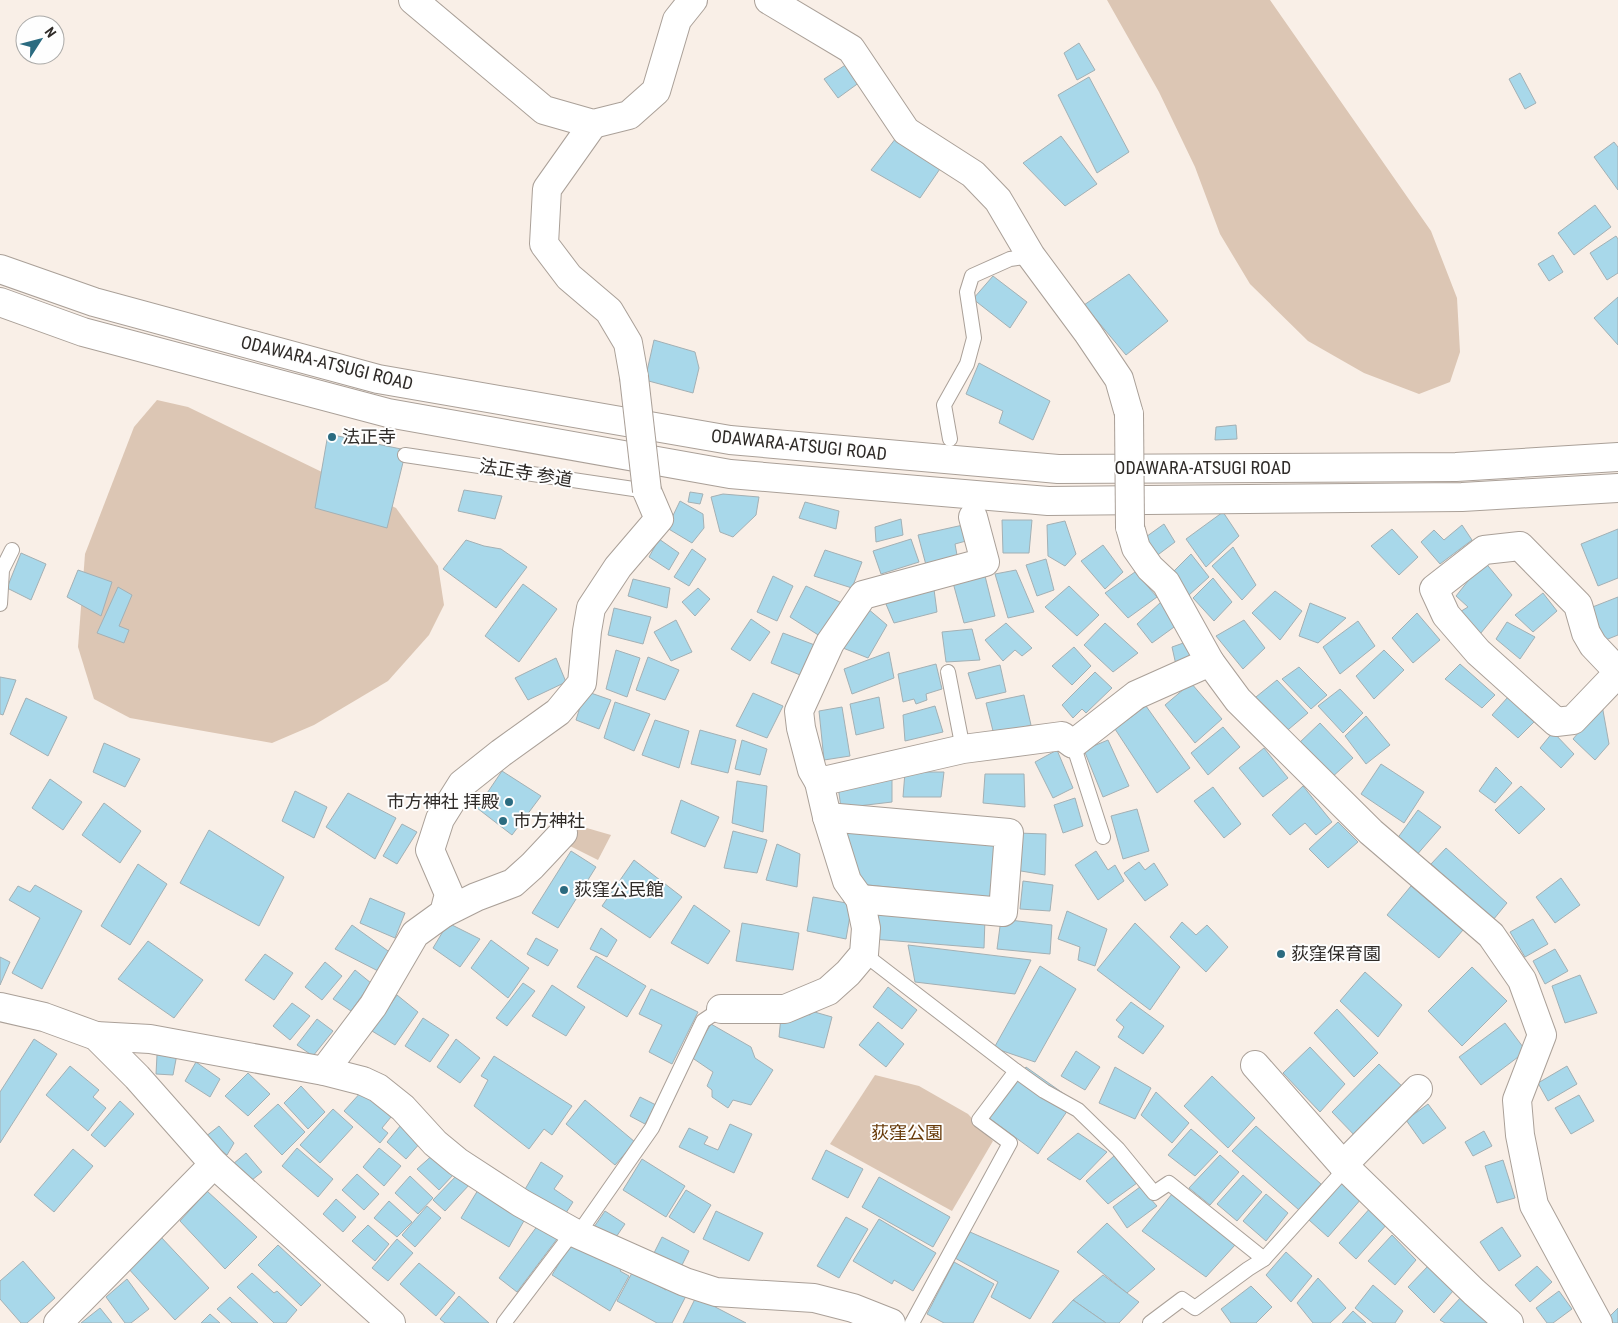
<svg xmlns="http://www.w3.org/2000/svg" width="1618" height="1323" viewBox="0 0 1618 1323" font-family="'Roboto Condensed','Noto Sans JP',sans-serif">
<rect width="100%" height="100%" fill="#f9efe7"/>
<!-- green -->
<g fill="#dcc6b4">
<polygon points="1107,0 1270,0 1431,231 1457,298 1460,352 1450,382 1419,394 1364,373 1308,341 1250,284 1220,234 1195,167 1159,92"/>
<polygon points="157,400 188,407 396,508 438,566 444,605 429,635 388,681 314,725 272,743 130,718 94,699 78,647 85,554 134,427"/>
<polygon points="566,822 611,835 598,860 560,841"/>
<polygon points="875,1075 919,1086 968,1114 993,1141 952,1211 830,1144"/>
</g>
<!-- building -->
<g fill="#a8d8ea" stroke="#a3b0b4">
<polygon points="1079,43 1095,70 1077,80 1064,53"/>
<polygon points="847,64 860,82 838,98 824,79"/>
<polygon points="1520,73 1536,103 1525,109 1509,79"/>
<polygon points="1089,77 1129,152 1097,173 1058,95"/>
<polygon points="1061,136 1097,184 1065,206 1023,163"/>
<polygon points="896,138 944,163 920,198 871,170"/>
<polygon points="1614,142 1618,147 1618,190 1594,157"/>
<polygon points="1595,205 1611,227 1574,255 1558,233"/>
<polygon points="1616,236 1618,239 1618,273 1607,280 1590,253"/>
<polygon points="1553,255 1563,272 1549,281 1538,264"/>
<polygon points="1129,274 1168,321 1126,355 1084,305"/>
<polygon points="993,276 1027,302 1010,328 973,299"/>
<polygon points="1618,297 1618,345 1594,318"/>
<polygon points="654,340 695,352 699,368 693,393 645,380"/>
<polygon points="979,363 1050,401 1033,440 999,423 1003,411 966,394"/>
<polygon points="1236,425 1237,439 1215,440 1216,427"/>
<polygon points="328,434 406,450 387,528 315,508"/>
<polygon points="464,490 502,496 495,519 458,511"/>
<polygon points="690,492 703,494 700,504 688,502"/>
<polygon points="723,494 759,497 756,515 733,537 720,532 711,497"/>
<polygon points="680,501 703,514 704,528 692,543 667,528"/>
<polygon points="805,502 839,511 836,529 799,518"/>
<polygon points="1223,512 1239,536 1206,567 1186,539"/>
<polygon points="901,519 903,535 876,542 875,527"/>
<polygon points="1002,520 1032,520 1029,553 1003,553"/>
<polygon points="1065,521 1076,554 1065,566 1048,556 1047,525"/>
<polygon points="1164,524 1175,542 1155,557 1143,539"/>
<polygon points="963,525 966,541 955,544 957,555 926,565 918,535"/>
<polygon points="1462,525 1472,540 1440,564 1421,542 1434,530 1444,540"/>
<polygon points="1392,529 1418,557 1399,575 1371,546"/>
<polygon points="1618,529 1618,578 1598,586 1581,544"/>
<polygon points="659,539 679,553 669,570 649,557"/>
<polygon points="911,539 919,562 881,574 873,551"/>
<polygon points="466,540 484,546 501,549 527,567 496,608 443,569"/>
<polygon points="1103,545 1123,572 1105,589 1081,561"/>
<polygon points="1233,547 1256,585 1242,600 1212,566"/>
<polygon points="692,549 706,559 689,586 674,577"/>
<polygon points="825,550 862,562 852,588 814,576"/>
<polygon points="21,553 46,564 31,600 7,588"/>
<polygon points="1191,554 1209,577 1189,595 1172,573"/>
<polygon points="1046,559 1054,590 1037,596 1026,565"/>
<polygon points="1484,561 1512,595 1476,639 1458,613 1468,607 1456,596"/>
<polygon points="983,568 995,616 964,623 952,579"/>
<polygon points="78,570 112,582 101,616 67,597"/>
<polygon points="1016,570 1034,612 1008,618 995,574"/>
<polygon points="1135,572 1157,597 1128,618 1105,593"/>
<polygon points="773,576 793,586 777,621 757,612"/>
<polygon points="1213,578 1232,602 1214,621 1193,598"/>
<polygon points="633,579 670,588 667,608 628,596"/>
<polygon points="933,582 937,612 894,623 883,597"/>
<polygon points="523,584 557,609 519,662 485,636"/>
<polygon points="806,586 842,603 823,638 790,617"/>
<polygon points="1069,586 1099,615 1077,636 1045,607"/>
<polygon points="118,587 132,595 119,626 129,630 124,643 97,633"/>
<polygon points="698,588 710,599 695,616 682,602"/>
<polygon points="1275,591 1302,611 1280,640 1252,613"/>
<polygon points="1543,593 1557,611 1533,632 1515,615"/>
<polygon points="1618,597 1618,635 1603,641 1590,608"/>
<polygon points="1161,602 1181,622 1152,643 1137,624"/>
<polygon points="1310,603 1346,618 1318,643 1299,636"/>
<polygon points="614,608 651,617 643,644 608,635"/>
<polygon points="867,608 887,625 868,658 843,648"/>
<polygon points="1417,613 1440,640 1413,663 1392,638"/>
<polygon points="751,619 770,632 750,661 731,649"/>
<polygon points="676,620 692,652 671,661 654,632"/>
<polygon points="1244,620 1265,648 1243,669 1216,636"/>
<polygon points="1358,621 1375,646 1340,674 1323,647"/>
<polygon points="1507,622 1535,637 1520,659 1496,639"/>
<polygon points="1006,623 1032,648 1022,656 1015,650 1003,661 985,640"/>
<polygon points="1105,623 1138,653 1113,672 1084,645"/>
<polygon points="972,629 980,660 946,662 942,632"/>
<polygon points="783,633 820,647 805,677 771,663"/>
<polygon points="1192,640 1200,657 1176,665 1172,647"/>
<polygon points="1074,647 1091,666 1072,685 1052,666"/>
<polygon points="616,650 640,658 627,697 606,689"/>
<polygon points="1384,650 1404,670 1374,699 1356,676"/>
<polygon points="889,652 894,678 852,694 844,669"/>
<polygon points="648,657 679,670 665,700 636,690"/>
<polygon points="556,658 566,682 528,700 515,678"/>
<polygon points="936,664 942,689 926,694 927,700 916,704 914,699 903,702 898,674"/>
<polygon points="1460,664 1495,695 1482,708 1445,679"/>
<polygon points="1000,665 1006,692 976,699 968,673"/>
<polygon points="1299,667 1327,695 1311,709 1282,679"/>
<polygon points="1095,672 1112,688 1086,713 1082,709 1073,718 1062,705"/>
<polygon points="0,677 16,680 3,715 0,714"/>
<polygon points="1277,680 1308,713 1283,734 1251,701"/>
<polygon points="1191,683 1222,719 1195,743 1165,705"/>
<polygon points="1340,689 1363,713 1343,733 1318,706"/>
<polygon points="585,691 611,700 599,729 576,720"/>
<polygon points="753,693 783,706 767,738 736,726"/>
<polygon points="1024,695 1031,725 994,735 986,703"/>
<polygon points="879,697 884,728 856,735 850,704"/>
<polygon points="1508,697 1535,721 1518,738 1492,715"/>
<polygon points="26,698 67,717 48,756 10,734"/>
<polygon points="615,702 650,714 634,751 604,738"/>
<polygon points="1602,705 1609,744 1595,760 1573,739"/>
<polygon points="935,706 943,732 905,741 903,715"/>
<polygon points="1146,706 1190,768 1157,793 1115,729"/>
<polygon points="842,707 850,756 824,760 819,711"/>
<polygon points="1366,716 1390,745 1366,764 1345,736"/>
<polygon points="655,720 689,731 679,768 642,755"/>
<polygon points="1320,723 1353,758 1330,779 1298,744"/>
<polygon points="1223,727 1240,747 1208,775 1191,753"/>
<polygon points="700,730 736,740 728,773 691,764"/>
<polygon points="1553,732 1574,754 1561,768 1540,748"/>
<polygon points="742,740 767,749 760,775 735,769"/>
<polygon points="1108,740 1129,786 1103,797 1084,750"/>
<polygon points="104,743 140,759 125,787 93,772"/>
<polygon points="1264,748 1288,778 1263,797 1239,768"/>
<polygon points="1057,750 1073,788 1053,798 1035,762"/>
<polygon points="1381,764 1424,792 1404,823 1361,794"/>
<polygon points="1496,767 1512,783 1495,803 1479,791"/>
<polygon points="502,771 541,796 512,835 477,808"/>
<polygon points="905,772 944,772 941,797 903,797"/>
<polygon points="985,774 1024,774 1025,807 983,803"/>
<polygon points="892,778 892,802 841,808 838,786"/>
<polygon points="50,779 82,802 63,830 32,808"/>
<polygon points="737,781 767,786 763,832 732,823"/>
<polygon points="1303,786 1332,822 1316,835 1305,823 1290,835 1272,815"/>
<polygon points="1521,786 1545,809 1519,834 1495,810"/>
<polygon points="1213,787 1241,824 1224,838 1194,801"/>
<polygon points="295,791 327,807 314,838 282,821"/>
<polygon points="348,793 396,818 375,859 326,827"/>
<polygon points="1075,798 1083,826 1063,833 1054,805"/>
<polygon points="681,800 719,817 705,847 671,833"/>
<polygon points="104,803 141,831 120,863 82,835"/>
<polygon points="1137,809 1149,851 1123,859 1111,816"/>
<polygon points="1418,810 1441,827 1415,857 1394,843"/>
<polygon points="1338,822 1358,842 1328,868 1309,849"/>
<polygon points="402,824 417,832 397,864 383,856"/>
<polygon points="839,824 998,837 991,898 859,884"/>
<polygon points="209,830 284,877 259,926 180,883"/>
<polygon points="733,831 767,840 757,873 724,868"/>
<polygon points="1017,833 1046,834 1045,875 1015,870"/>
<polygon points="777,844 800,854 797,887 766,880"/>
<polygon points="1446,848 1507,903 1493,920 1431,864"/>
<polygon points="571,851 596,867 558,928 532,913"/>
<polygon points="1096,851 1108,870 1115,865 1124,881 1098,900 1075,865"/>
<polygon points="634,860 682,897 650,938 602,906"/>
<polygon points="1139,862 1145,870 1154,863 1168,885 1145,901 1124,873"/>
<polygon points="138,864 167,884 130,945 101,926"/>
<polygon points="1561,878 1580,905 1555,923 1536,897"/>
<polygon points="1023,881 1053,885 1050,911 1020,909"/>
<polygon points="35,885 82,911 42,989 12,973 40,918 9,900 18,886 30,892"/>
<polygon points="1411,886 1463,930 1439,958 1387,915"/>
<polygon points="813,897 852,904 846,939 807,931"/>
<polygon points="370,898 405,913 395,938 360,923"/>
<polygon points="694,905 730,931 708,964 671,943"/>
<polygon points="867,906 985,918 984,948 872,939"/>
<polygon points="1067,911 1107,929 1095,966 1078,960 1080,947 1058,939"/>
<polygon points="1001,919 1052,925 1050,954 997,949"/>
<polygon points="1533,919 1548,944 1525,957 1510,932"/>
<polygon points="1182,922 1196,935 1207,925 1228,947 1206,972 1170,937"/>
<polygon points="448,923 480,939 460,967 433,948"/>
<polygon points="742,923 799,933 793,970 736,961"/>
<polygon points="1135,923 1180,967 1150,1010 1097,970"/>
<polygon points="352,925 395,956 384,974 335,949"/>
<polygon points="601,928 617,940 607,957 590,949"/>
<polygon points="536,938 558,950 548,966 527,954"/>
<polygon points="491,940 529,968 508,998 471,968"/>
<polygon points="148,941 203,980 174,1018 118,979"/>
<polygon points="908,945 1031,960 1015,994 915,982"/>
<polygon points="1555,949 1568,971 1545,984 1533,961"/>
<polygon points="265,954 293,973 274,1000 245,980"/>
<polygon points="596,956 646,986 627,1017 577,987"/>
<polygon points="0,957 10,962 0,985"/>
<polygon points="325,962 342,976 322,1000 305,987"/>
<polygon points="1040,966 1076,989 1035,1062 994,1048"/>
<polygon points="1472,967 1507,1001 1462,1046 1428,1011"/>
<polygon points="355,970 371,983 351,1011 333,999"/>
<polygon points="1365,972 1402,1005 1378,1037 1340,1001"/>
<polygon points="1580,975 1597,1013 1565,1023 1552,986"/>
<polygon points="523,983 535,991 507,1026 496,1018"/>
<polygon points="552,985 585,1007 566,1036 532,1016"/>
<polygon points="888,987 917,1010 902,1029 873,1007"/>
<polygon points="651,989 698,1012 672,1064 649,1052 662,1025 639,1014"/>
<polygon points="397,995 418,1012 395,1045 372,1031"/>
<polygon points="1131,1002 1164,1026 1143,1054 1118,1037 1124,1027 1116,1020"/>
<polygon points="292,1003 310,1016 290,1040 273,1026"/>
<polygon points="1337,1009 1378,1053 1354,1077 1314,1033"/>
<polygon points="811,1011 832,1017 824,1048 779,1037 781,1017 800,1012 810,1015"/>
<polygon points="423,1018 449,1035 430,1062 405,1046"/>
<polygon points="317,1019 333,1031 313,1056 297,1045"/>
<polygon points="878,1022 904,1044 886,1067 859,1045"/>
<polygon points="1505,1023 1526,1051 1481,1085 1459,1057"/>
<polygon points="711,1024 751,1047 755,1058 773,1070 751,1105 733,1100 728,1108 712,1097 712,1090 707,1086 713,1072 691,1057"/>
<polygon points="34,1039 57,1054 0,1143 0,1092"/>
<polygon points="456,1039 480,1058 460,1083 437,1067"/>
<polygon points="1310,1047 1345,1084 1320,1112 1283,1073"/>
<polygon points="1076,1051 1100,1067 1085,1090 1061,1076"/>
<polygon points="177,1054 173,1075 156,1074 157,1055"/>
<polygon points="494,1056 572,1106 552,1135 544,1129 529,1149 474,1106 488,1080 481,1076"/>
<polygon points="196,1062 220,1079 210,1097 185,1081"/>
<polygon points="1379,1064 1407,1091 1359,1140 1332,1112"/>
<polygon points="70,1066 99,1090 93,1097 106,1108 88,1131 46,1095"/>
<polygon points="1567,1066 1577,1084 1548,1101 1538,1083"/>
<polygon points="1026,1067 1074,1101 1038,1154 989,1118"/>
<polygon points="1115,1067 1151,1088 1135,1119 1099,1103"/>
<polygon points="248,1073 270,1094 248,1116 225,1096"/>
<polygon points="1212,1076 1255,1118 1228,1148 1184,1106"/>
<polygon points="301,1086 325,1112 308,1129 284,1103"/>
<polygon points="362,1091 391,1117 382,1128 388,1133 380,1143 344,1111"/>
<polygon points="1156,1092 1189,1123 1172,1143 1141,1115"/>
<polygon points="1579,1095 1594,1121 1571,1134 1555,1108"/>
<polygon points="640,1097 656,1105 645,1124 630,1116"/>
<polygon points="585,1100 635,1142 615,1165 566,1124"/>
<polygon points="120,1101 134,1114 105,1147 91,1135"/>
<polygon points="278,1104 305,1132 282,1155 254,1126"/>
<polygon points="1428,1104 1446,1128 1423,1144 1406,1120"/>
<polygon points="333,1109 353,1127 320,1163 300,1145"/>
<polygon points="730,1124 752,1134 734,1173 679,1147 689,1128 708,1137 704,1144 718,1150"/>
<polygon points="401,1125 421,1142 406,1159 387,1142"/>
<polygon points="219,1126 234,1143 227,1155 205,1137"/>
<polygon points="1256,1126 1321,1184 1299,1210 1232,1151"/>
<polygon points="1191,1129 1218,1152 1195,1176 1168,1155"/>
<polygon points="1484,1131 1492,1146 1473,1156 1465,1142"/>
<polygon points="1078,1133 1107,1152 1080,1180 1047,1159"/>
<polygon points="297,1148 333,1179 318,1197 282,1166"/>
<polygon points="379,1148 401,1166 384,1186 363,1167"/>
<polygon points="73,1149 93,1166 54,1212 34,1195"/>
<polygon points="826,1150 863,1169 848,1198 812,1179"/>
<polygon points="246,1153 262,1172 252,1180 233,1164"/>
<polygon points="435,1153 454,1174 439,1190 417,1169"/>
<polygon points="1220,1155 1239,1172 1210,1205 1189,1188"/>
<polygon points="1114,1156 1137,1183 1108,1204 1086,1181"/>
<polygon points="642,1159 685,1186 666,1217 623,1190"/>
<polygon points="1503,1160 1515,1198 1497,1203 1485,1166"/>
<polygon points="541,1162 563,1176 554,1189 573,1202 564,1216 524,1191"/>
<polygon points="357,1174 379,1194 364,1210 342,1190"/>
<polygon points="458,1174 470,1184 445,1211 433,1200"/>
<polygon points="1243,1175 1262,1192 1237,1221 1217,1204"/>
<polygon points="410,1176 433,1198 418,1214 395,1193"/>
<polygon points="879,1177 950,1217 933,1247 862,1207"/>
<polygon points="1344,1180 1362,1198 1328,1237 1309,1220"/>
<polygon points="1140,1187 1157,1206 1127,1228 1113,1207"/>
<polygon points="478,1190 525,1219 509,1247 461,1218"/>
<polygon points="686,1190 711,1205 694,1233 669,1217"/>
<polygon points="207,1191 257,1237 225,1269 180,1221"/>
<polygon points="1172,1194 1235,1245 1206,1277 1142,1231"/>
<polygon points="1266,1194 1288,1213 1266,1241 1243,1221"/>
<polygon points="336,1199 356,1217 343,1232 323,1214"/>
<polygon points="389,1201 412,1222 397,1237 374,1218"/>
<polygon points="427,1206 441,1218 415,1247 402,1235"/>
<polygon points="1372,1206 1388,1223 1356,1259 1339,1243"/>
<polygon points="605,1211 625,1224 614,1240 594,1227"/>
<polygon points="716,1211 763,1233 749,1261 703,1239"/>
<polygon points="846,1217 868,1229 839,1278 817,1266"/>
<polygon points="879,1219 936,1253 913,1291 894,1280 892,1284 853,1261"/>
<polygon points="1107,1223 1155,1269 1127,1293 1077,1252"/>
<polygon points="368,1225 389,1244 375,1261 352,1241"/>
<polygon points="538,1225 557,1239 517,1292 499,1278"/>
<polygon points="1502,1227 1521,1256 1499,1271 1480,1242"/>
<polygon points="970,1232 1059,1271 1030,1319 991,1297 998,1282 955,1258"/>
<polygon points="1392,1235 1416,1260 1395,1285 1368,1261"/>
<polygon points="160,1236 209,1288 175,1320 127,1267"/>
<polygon points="662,1237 689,1251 679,1271 652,1257"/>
<polygon points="397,1239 413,1253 388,1281 372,1268"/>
<polygon points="572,1242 596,1258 600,1252 624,1265 620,1271 629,1276 610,1311 552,1275"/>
<polygon points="278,1245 321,1285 301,1306 258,1265"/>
<polygon points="1286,1252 1312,1276 1291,1302 1266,1275"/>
<polygon points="23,1261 55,1298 27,1323 21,1323 0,1299 0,1281"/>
<polygon points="954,1262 994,1284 973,1323 944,1323 927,1314"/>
<polygon points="419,1263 455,1293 436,1316 400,1284"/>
<polygon points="1429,1265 1453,1291 1434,1313 1408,1287"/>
<polygon points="1537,1266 1552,1282 1530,1302 1515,1285"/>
<polygon points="633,1271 666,1290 668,1286 686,1296 672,1323 657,1323 617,1301"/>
<polygon points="252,1273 274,1293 277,1291 297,1310 286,1323 274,1323 237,1287"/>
<polygon points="1103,1275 1139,1302 1119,1323 1106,1323 1073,1300"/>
<polygon points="1318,1278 1346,1308 1330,1323 1313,1323 1297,1303"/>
<polygon points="127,1279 149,1309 131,1323 125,1323 106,1297"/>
<polygon points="1373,1285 1403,1311 1395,1323 1373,1323 1355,1308"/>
<polygon points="1251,1286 1272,1307 1256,1323 1231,1323 1221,1309"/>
<polygon points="1559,1291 1572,1309 1553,1323 1547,1323 1536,1308"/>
<polygon points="459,1296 489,1323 445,1323 440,1319"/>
<polygon points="1462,1296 1494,1323 1445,1323 1440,1320"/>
<polygon points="230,1297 258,1323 232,1323 217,1309"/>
<polygon points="696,1297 746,1323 683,1323"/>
<polygon points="1073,1300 1106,1323 1052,1323"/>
<polygon points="100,1308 112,1323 81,1323"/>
<polygon points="1618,1308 1618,1323 1608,1323 1606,1320"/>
<polygon points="1353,1311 1366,1323 1342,1323"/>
<polygon points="210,1314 220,1323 201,1323"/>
</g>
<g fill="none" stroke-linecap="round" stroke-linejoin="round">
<!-- service casing -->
<g stroke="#aaa098" stroke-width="16">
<g id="service">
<polyline points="950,439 944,405 967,364 974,338 967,292 972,276 1010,259 1031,256"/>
<polyline points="405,455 647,491"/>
<polyline points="0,604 2,570 12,550"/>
<polyline points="948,672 963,749"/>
<polyline points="1073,744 1103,837"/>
<polyline points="864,954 1016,1071 1044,1091 1078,1110 1118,1149 1154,1193 1169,1183 1264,1259"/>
<polyline points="578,1234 652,1128 703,1021 721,1009"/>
<polyline points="504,1323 573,1232"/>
<polyline points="912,1323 1010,1143 979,1120 1016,1071"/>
<polyline points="1150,1323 1182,1299 1195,1308 1248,1269 1264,1259 1346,1168"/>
</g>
</g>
<!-- minor casing -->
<g stroke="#aaa098" stroke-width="30">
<g id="minor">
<polyline points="413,0 544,110 593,124 629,115 656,91 677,20 693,0"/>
<polyline points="769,0 851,49 906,131 973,174 998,200 1031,256 1088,333 1119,379 1129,414"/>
<polyline points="593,124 547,189 544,244 569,277 609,311 628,343 634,377"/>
<polyline points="1130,527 1136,548 1150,568 1166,583 1210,662 1238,700 1371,832 1491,935 1522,980 1542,1035 1517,1100 1520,1135 1534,1205 1598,1323"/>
<polyline points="1618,667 1612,665 1593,645 1586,633 1578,605 1520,546 1484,550 1434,589 1446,615 1478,652 1556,722 1573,720 1618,673"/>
<polyline points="819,782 812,770 801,728 799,711 830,643 863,595 985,562 973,517"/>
<polyline points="827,817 1009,833 1003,912 860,899"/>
<polyline points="444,913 476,897 513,883 532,866 563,833"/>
<polyline points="721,1009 785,1009 828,991 848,973 864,954 866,928 860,899 847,881 827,817 819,782 963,749 1062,736 1073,744 1136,695 1210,662"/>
<polyline points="96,1036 150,1039 324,1071 363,1081 378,1088 403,1108 435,1143 458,1162 521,1203 573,1232 685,1282 716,1292 814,1298 853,1308 891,1323"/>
<polyline points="1255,1065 1343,1165 1474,1292 1509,1323"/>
<polyline points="324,1071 373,1006 415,934 444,913 449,894 430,850 440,819 462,784 501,753 558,712 582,683 587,631 591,608 618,567 659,519 647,491"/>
<polyline points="1343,1165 1418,1089"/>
<polyline points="58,1323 214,1164"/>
</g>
</g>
<!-- tertiary casing -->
<g stroke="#aaa098" stroke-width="30">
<polyline id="tertiary" points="0,1007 44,1017 96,1036 137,1077 214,1164 391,1323"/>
</g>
<!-- trunk casing -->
<g stroke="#aaa098" stroke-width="30">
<g id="trunk">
<polyline points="0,269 94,302 378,379 730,440 1058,469 1456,467 1618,457"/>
<polyline points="0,302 83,332 388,413 730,474 1048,501 1462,497 1618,488"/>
</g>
</g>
<!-- service -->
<use href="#service" stroke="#fff" stroke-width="14"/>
<!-- minor -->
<use href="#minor" stroke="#fff" stroke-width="28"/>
<!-- tertiary -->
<use href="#tertiary" stroke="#fff" stroke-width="28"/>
<!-- trunk -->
<use href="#trunk" stroke="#fff" stroke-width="28"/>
<!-- minor-bridge casing -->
<g stroke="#aaa098" stroke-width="30" stroke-linecap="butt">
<g id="minor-bridge">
<polyline points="634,377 647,491"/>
<polyline points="1129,414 1130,527"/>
</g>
</g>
<!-- minor-bridge -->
<use href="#minor-bridge" stroke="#fff" stroke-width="28"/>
</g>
<!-- markers -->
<g fill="#2b6b80" stroke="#fefefe" stroke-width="2">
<circle cx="332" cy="437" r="5"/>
<circle cx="509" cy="802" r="5"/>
<circle cx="503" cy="821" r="5"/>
<circle cx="564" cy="890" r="5"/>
<circle cx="1281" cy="954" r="5"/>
</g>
<g text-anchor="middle" stroke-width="4" stroke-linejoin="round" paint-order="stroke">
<!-- street labels -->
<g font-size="18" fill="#2f2b28" stroke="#fefefe">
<text transform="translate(327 363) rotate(14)" y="6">ODAWARA-ATSUGI ROAD</text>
<text transform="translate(799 445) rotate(6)" y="6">ODAWARA-ATSUGI ROAD</text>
<text x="1203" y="474">ODAWARA-ATSUGI ROAD</text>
<text transform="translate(526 473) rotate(9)" y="6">法正寺 参道</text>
</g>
<!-- poi labels -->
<g font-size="18" fill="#2f2b28" stroke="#fefefe" text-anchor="start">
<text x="342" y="443">法正寺</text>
<text x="499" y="808" text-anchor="end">市方神社 拝殿</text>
<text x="513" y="827">市方神社</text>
<text x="574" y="896">荻窪公民館</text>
<text x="1291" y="960">荻窪保育園</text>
</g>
<!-- park labels -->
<g font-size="18" fill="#673a09" stroke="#fefefe">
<text x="907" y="1139">荻窪公園</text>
</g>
</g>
<!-- north arrow -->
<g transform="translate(40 40) rotate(54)"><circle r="24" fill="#fefefe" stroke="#abaaa8"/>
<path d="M0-4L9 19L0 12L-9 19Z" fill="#2b6b80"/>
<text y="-8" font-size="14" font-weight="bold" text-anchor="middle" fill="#2f2b28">N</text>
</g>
</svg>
